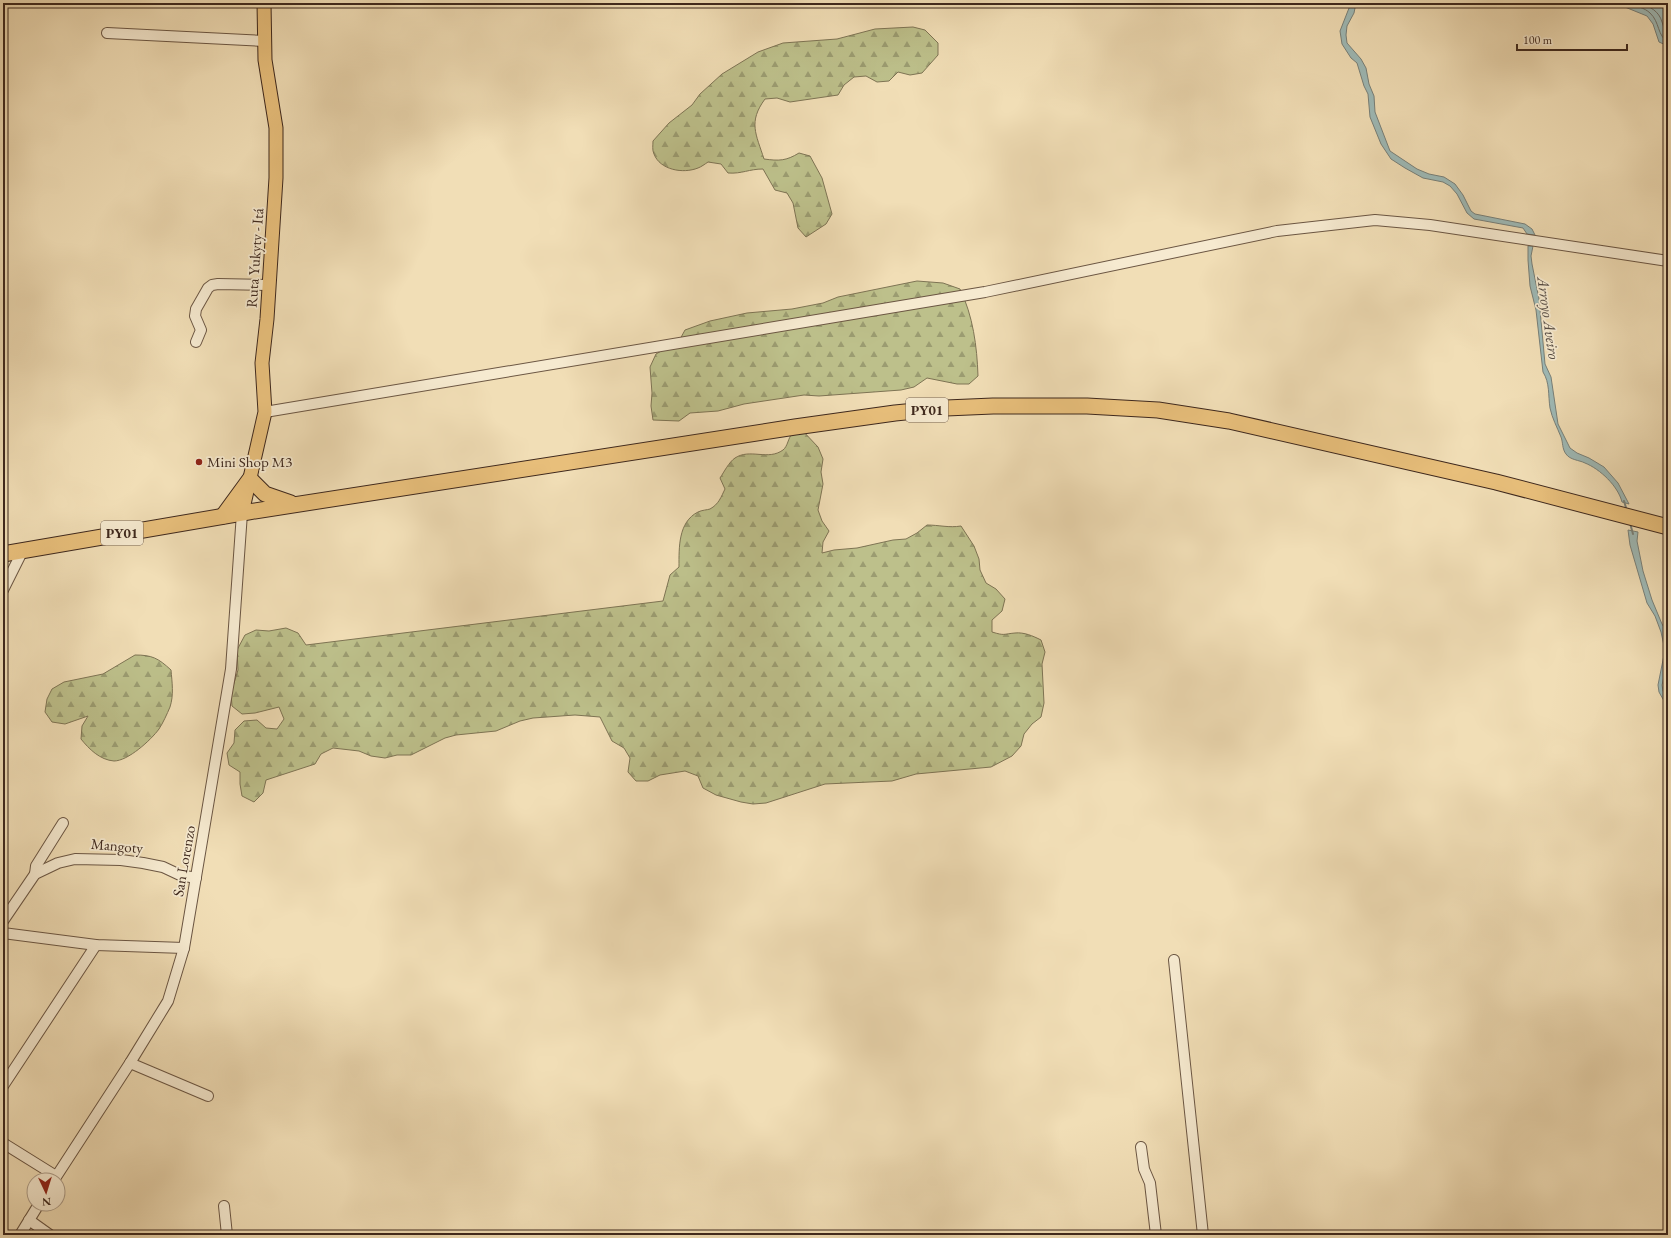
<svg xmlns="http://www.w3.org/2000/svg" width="1671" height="1238" viewBox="0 0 1671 1238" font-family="'EB Garamond',serif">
<defs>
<pattern id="forest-firs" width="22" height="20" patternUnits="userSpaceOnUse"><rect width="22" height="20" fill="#bdc08b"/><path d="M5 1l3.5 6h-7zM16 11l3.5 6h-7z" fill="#9b9c71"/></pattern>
</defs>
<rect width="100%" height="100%" fill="#f1deb6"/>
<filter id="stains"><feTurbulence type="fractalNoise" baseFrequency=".005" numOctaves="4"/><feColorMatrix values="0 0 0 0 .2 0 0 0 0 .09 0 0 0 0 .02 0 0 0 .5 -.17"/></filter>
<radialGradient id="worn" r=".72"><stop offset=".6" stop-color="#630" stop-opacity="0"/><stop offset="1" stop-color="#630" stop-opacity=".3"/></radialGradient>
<!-- forest -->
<g fill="url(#forest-firs)" stroke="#7e7454">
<path d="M 913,27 L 925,30 L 938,43 L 938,55 L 922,73 L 910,75 L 898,72 L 889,81 L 877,82 L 866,76 L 854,77 L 844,85 L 838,95 L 790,102 L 777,98 L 765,99 C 748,122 756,134 764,159 C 779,161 786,161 799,153 L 810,156 L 822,178 L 832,214 L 826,224 L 806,237 L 798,228 L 793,203 L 787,193 L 775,190 L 763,169 C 749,169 742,174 728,173 L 721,164 L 708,162 C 705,164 701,167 698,168 C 683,174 660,170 654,154 C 652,150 653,145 653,141 L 669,123 L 692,105 L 700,94 L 722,74 L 758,52 L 783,43 L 837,39 L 875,29 Z"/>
<path d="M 917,281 L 943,283 L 960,289 C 973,316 977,346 978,376 L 969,384 L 957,384 L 927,378 L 914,387 L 901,390 L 819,396 L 804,395 L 744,404 L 718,411 L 690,413 L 679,421 L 653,420 L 651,406 L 652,393 L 650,367 L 656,354 L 679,341 L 685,330 L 710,321 L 747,313 L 792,309 L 823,303 L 838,297 Z"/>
<path d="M 801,429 L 818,447 L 823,459 L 821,472 L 823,484 L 818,510 L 822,521 L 829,531 L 823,542 L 822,553 L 834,550 L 857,548 L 893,540 L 906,539 L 917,533 L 927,525 C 939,525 949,528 961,526 L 974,546 L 979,559 L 980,570 L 986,583 L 996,589 L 1005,599 L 1002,611 L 992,620 L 992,632 C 1005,636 1003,634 1015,633 C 1024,632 1033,636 1041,640 L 1045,652 L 1042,664 L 1044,703 L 1041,717 L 1032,724 L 1024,734 L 1021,746 L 1012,756 L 991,767 L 916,774 L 892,781 L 825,784 L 766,803 L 753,804 L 741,802 L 716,795 L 703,788 L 698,776 L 685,771 L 660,775 L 648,781 L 636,781 L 628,772 L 630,758 L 624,748 L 612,741 L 600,717 L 575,715 L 533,718 L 520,721 L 496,731 L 456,735 L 445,738 L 411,755 L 397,755 L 385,758 L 371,756 L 359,751 L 333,748 L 321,754 L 315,764 L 266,780 L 263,793 L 254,802 L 242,796 L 240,784 L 240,772 L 229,765 L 227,753 L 234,743 L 235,730 L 244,721 L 257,720 L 266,728 L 277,729 L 284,719 L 279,707 L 255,713 L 242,714 L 232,706 L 231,693 L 238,670 L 237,650 L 245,635 L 256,630 L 269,631 L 286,628 L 298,633 L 306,645 L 663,601 L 670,575 L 679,567 C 679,548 678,522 698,512 C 702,510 707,510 710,509 C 719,504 721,497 725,489 L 720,478 C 724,472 729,462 735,458 C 750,448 768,461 783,450 C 788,446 788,438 792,434 C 794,432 798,431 801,429 Z"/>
<path d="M 135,655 C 152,655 158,658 171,670 C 172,682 174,695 170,707 C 167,714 163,723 159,729 C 151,740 128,761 114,761 C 100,760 89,749 81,739 L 82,726 L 88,716 L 65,724 L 52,722 L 45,712 L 47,699 L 52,689 L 64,682 L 103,674 Z"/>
</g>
<!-- water -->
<g fill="#9ebab7" stroke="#788079">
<polygon points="1351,3 1356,3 1354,13 1347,26 1346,35 1347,43 1361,59 1366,68 1369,84 1374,96 1375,112 1390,151 1417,169 1429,174 1444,177 1455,184 1463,195 1471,211 1475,214 1525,224 1532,229 1535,235 1527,234 1523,228 1474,219 1467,213 1457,194 1450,186 1443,182 1423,178 1405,168 1391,159 1381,144 1370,117 1368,94 1364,86 1357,63 1351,58 1342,44 1340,31"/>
<polygon points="1615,3 1668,3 1668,46 1659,42 1653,24 1647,16"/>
<path d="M 1528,246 L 1533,246 L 1531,256 L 1532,264 L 1539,299 L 1545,364 L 1551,377 L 1558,424 L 1570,448 L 1577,453 L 1589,458 L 1604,467 L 1618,483 L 1629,504 L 1622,502 C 1618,486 1600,469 1585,463 C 1579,460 1570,460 1566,454 C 1562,449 1563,442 1561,437 C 1557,427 1552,418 1550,408 C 1548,395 1550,383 1543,372 L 1536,310 L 1530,286 L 1528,260 Z"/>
<polygon points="1628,530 1638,532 1637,541 1643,571 1652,600 1662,624 1668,634 1668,660 1662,685 1663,691 1668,698 1668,708 1659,692 1658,685 1665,650 1661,632 1655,616 1647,603 1630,545"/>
</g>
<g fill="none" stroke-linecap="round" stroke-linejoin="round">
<!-- shore -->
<g stroke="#6e716a" stroke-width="1">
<path d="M 1627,3 C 1634,5 1645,8 1650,13 C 1660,22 1657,36 1668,42"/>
<path d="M 1641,3 C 1650,7 1659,11 1662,22 C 1664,27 1664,32 1668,37"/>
</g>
<!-- stream -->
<g stroke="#788079" stroke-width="2">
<polyline points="1624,501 1627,511"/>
<polyline points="1630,523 1633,534"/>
</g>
<!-- minor casing -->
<g stroke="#6b5643" stroke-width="12">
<g id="minor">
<polyline points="107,33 264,41"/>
<polyline points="196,342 201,330 195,316 196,309 208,288 212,285 218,284 269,285"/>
<polyline points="265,412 985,292 1277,231 1375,220 1430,225 1668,261"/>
<polyline points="3,590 23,550"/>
<polyline points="35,874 36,866 63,823"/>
<polyline points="3,921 35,874 58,863 75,859 121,860 143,863 163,867 180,875 196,878"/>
<polyline points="3,933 96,945 184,948"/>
<polyline points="1174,960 1203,1235"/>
<polyline points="130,1063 208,1096"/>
<polyline points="3,1086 96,945"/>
<polyline points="3,1143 56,1176"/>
<polyline points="1141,1147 1144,1169 1150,1183 1156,1235"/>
<polyline points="54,1180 130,1063 168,1001 184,948 231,669 242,513"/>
<polyline points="224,1206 227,1235"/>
<polyline points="29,1220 50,1235"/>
<polyline points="20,1235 39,1204"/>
</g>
</g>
<!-- major casing -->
<g stroke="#3e281d" stroke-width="15">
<polyline id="major" points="242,513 265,412 262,363 267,319 276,178 276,128 265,60 264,3"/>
</g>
<!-- highway casing -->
<g stroke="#3e281d" stroke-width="17">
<g id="highway">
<polyline points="223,516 250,479 265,494 291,503"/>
<polyline points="3,554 248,512 795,427 895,413 946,408 993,406 1087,406 1158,410 1229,421 1496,482 1668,527"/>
</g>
</g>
<!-- minor -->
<use href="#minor" stroke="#f6ead0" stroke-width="10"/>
<!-- major -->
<use href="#major" stroke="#e8bf7b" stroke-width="13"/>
<!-- highway -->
<use href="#highway" stroke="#e8bf7b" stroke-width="15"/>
</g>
<!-- markers -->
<circle fill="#8f2418" stroke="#f6ead0" stroke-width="1.5" cx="199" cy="462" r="4"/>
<g text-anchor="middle" stroke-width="3.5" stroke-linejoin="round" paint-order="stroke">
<!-- shield labels -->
<g fill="#f6ead0" stroke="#756253" stroke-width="1">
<rect x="906" y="398" width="42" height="24" rx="3"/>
<rect x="101" y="521" width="42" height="24" rx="3"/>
</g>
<g font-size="14" font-weight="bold" fill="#3e281d">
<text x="927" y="415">PY01</text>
<text x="122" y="538">PY01</text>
</g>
<!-- street labels -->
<g font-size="15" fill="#3e281d" stroke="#f6ead0">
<text transform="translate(255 258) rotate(-86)" y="5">Ruta Yukyty - Itá</text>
<text transform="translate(117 846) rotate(5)" y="5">Mangoty</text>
<text transform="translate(184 861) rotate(-80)" y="5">San Lorenzo</text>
</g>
<!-- poi labels -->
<g font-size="15" fill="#3e281d" stroke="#f6ead0" text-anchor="start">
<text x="207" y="467">Mini Shop M3</text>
</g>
<!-- water labels -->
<g font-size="16" font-style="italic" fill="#564c44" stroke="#f6ead0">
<text transform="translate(1549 318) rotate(82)" y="6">Arroyo Aveiro</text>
</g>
</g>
<!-- margin -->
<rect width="1671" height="1238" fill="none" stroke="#f1deb6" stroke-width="16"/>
<rect x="4" y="4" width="1663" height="1230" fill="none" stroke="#3e281d" stroke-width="2"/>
<rect x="8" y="8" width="1655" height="1222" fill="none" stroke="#3e281d"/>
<!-- north arrow -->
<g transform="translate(46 1192) rotate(176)"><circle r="19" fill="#f6ead0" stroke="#ac9c88"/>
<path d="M0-3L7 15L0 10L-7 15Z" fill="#8f2418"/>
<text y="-6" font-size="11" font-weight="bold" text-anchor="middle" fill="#3e281d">N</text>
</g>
<!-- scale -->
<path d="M1517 44v6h110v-6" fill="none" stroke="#3e281d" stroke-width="2"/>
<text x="1523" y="44" font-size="12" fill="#3e281d" stroke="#f6ead0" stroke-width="3" paint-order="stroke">100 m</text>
<rect width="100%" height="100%" filter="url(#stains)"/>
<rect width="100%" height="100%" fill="url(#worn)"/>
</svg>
